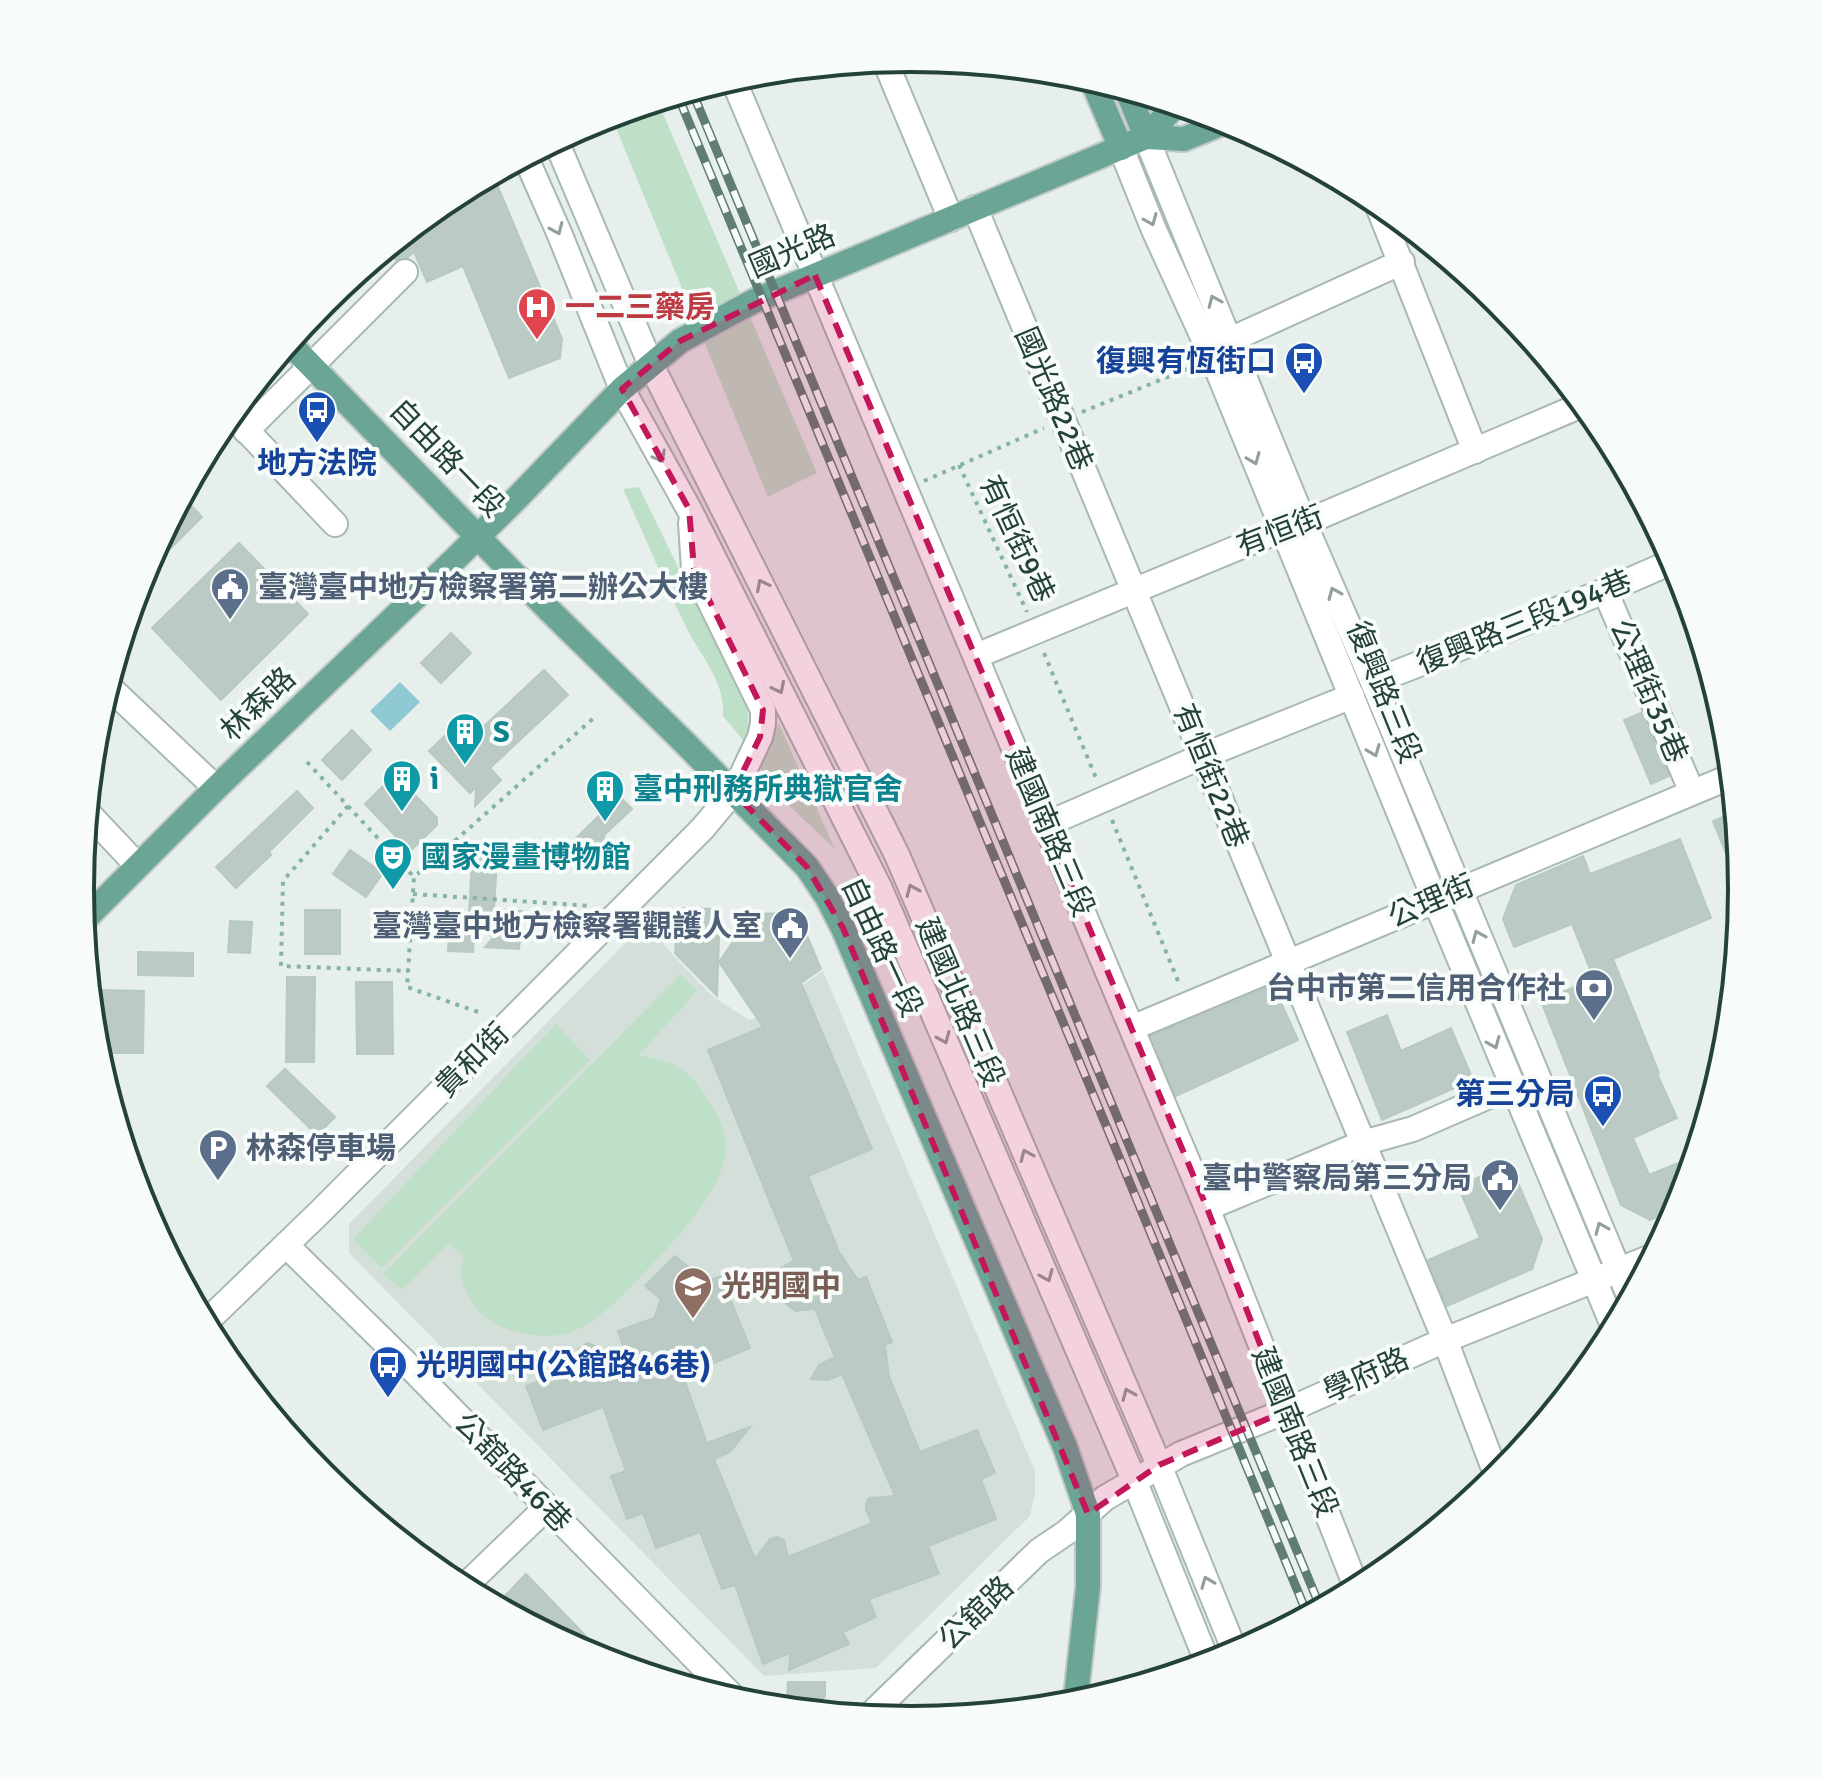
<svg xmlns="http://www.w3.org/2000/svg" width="1823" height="1779" viewBox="0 0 1823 1779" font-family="Signika,'Noto Sans TC',sans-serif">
<rect width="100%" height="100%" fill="#e6efeb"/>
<!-- built -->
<polygon fill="#d4dfda" points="647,924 672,954 711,995 749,1020 756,1018 823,971 1035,1471 1035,1493 1030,1516 876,1668 764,1676 349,1253 349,1224 641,927"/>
<!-- green -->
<g fill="#bfe0c8">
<polygon points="658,102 817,473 768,497 611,116"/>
<path d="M 639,487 L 748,711 L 749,734 L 744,741 L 723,716 C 726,682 699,654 685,625 C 663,581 644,534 623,489 Z"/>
<polygon points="779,724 835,849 767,785 759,765"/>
<path d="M 681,974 L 697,991 L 639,1055 C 648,1058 659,1059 668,1062 C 688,1069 700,1087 711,1104 C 720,1118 727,1133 726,1150 C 723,1189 677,1238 651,1266 C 630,1287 600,1322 571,1332 C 547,1341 503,1333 484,1316 C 475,1308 464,1291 462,1279 C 460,1271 462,1263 463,1255 L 448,1244 L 402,1290 L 383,1274 Z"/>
<polygon points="556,1024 590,1060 381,1268 353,1239"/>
</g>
<!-- water -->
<polygon fill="#8ec9d4" points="400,682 420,702 390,731 370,711"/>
<!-- building -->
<g fill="#bbcac4" stroke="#b8c9c2" stroke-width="2">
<polygon points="493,175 562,339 560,358 509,378 463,266 427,282 414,252 408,257 402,257 396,260 386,251 450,198"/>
<polygon points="183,497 202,517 149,570 145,567"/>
<polygon points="239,543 308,614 221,700 152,628"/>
<polygon points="451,633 471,653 441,683 421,663"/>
<polygon points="544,670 568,695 490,768 501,780 475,806 476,787 470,793 429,751 452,729 466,743"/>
<polygon points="1641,713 1669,776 1651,784 1624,720"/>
<polygon points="352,730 371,750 342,780 322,760"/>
<polygon points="395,774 437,818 437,825 410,851 365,804"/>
<polygon points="297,791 313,808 269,852 271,855 236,888 216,867"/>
<polygon points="619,796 632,809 603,836 614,848 589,872 567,847"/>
<polygon points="1735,812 1742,880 1737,881 1713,821"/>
<polygon points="1680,839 1711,918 1613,959 1659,1073 1657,1074 1677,1118 1633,1138 1649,1175 1695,1156 1680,1208 1650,1220 1621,1205 1541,1001 1594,979 1572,924 1514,947 1503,919 1516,885 1583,856 1590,874"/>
<polygon points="473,843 498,844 494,909 522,911 519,949 485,947 493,938 469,913"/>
<polygon points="350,850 383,873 366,897 333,874"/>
<polygon points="678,908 720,909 717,996 675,953"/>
<rect x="305" y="910" width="35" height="44"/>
<polygon points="792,913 808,938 821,969 801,983 872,1149 808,1176 839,1252 858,1280 866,1277 892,1342 885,1345 889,1377 920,1452 977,1430 995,1473 981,1479 996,1519 928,1546 939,1574 869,1599 876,1617 843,1632 849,1644 789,1670 790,1653 763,1664 735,1585 722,1589 700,1532 656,1548 643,1513 627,1519 611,1476 626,1471 603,1407 543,1430 526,1386 577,1366 578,1349 587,1343 628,1360 618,1331 654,1318 661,1299 645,1286 675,1256 706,1282 721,1276 750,1348 683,1376 707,1443 750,1427 730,1452 714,1459 755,1559 770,1539 777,1537 784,1540 788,1557 872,1523 866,1510 866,1504 869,1498 895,1496 842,1374 828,1380 811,1379 819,1365 835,1357 815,1309 795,1311 770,1290 787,1283 781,1268 794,1261 708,1050 763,1027 719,962 752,914"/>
<polygon points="450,920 474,937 473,952 448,951"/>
<polygon points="230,921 252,922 250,953 228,952"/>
<polygon points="138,952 193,953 193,976 138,975"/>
<polygon points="287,977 315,977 314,1062 286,1062"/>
<polygon points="356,982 392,982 393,1054 357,1054"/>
<polygon points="1273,985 1298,1040 1176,1096 1151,1036"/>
<polygon points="102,990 144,991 143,1053 101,1053"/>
<polygon points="1387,1015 1401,1051 1451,1028 1473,1080 1382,1120 1347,1032"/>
<polygon points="285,1069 335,1117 317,1135 267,1086"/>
<polygon points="1510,1164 1542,1239 1532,1269 1447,1306 1428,1260 1480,1238 1458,1186"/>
<polygon points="526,1574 612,1663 593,1658 496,1605"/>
<polygon points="788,1682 825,1682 825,1696 817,1705 817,1712 799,1710 787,1698"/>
</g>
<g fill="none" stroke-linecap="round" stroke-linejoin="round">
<!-- minor casing -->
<g stroke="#a8b8b2" stroke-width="28">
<g id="minor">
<polyline points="885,61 951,219"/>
<polyline points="733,79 1207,1208 1357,1589"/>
<polyline points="1146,137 1304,523 1373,682 1631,1300"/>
<polyline points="556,141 651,365 897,855 1159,1465 1236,1654"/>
<polyline points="1121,148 1154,230 1213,359 1435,900 1615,1330"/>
<polyline points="526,158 560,235 622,389 689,509 880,889 1134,1480 1208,1664"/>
<polyline points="1376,201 1475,451"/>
<polyline points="975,208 1445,1340 1498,1479"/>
<polyline points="1230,340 1402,262"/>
<polyline points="231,414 335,524"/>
<polyline points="246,431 405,272"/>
<polyline points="1605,591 1692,792"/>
<polyline points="976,656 1283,529 1304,523 1584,404"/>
<polyline points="1373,682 1605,591 1674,561"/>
<polyline points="108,686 216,788"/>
<polyline points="88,813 137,865"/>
<polyline points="1047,824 1203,756 1352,696"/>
<polyline points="1132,1028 1732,776"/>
<polyline points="1207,1208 1363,1143 1413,1129 1512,1086"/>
<polyline points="286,1245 417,1374 737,1701"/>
<polyline points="205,1323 320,1212 703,828 733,792 743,773 760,737 763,724 763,710 694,569 691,523"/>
<polyline points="463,1588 547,1507"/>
<polyline points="868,1717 1039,1551 1067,1532 1105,1498 1181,1454 1286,1411 1445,1340 1654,1256"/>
</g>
</g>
<!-- major casing -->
<g stroke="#c2cac8" stroke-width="28">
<g id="major">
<polyline points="1092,80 1121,148"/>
<polyline points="1127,90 1146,137"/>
<polyline points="1146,137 1184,139 1228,121"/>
<polyline points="289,343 549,610 683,741 807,867 827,897 843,928 1065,1447 1088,1514 1088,1587 1075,1705"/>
<polyline points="83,921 216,788 447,567 517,498 622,389 680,341 752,302 1146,137 1174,107 1178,106"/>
</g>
</g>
<!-- path -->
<g stroke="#86b3a5" stroke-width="4" stroke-dasharray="4 6" stroke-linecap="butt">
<polyline points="1082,412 1192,367"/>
<polyline points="959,465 1027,612"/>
<polyline points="924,481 1044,428"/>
<polyline points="1044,653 1096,778"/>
<polyline points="307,762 414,877"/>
<polyline points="348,806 283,881 281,966 408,971"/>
<polyline points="1112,820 1180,986"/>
<polyline points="413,894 592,906"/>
<polyline points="478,1012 407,987 414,877 596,716"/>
</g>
<!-- minor -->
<use href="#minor" stroke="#fff" stroke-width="24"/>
<!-- major -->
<use href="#major" stroke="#6aa596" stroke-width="24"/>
<!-- rail casing -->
<g stroke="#5f7d75" stroke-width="9">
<g id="rail">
<polyline points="692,91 1321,1609"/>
<polyline points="678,96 1137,1200 1308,1616"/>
</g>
</g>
<!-- rail -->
<use href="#rail" stroke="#f7fbf9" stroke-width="6" stroke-dasharray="18" stroke-linecap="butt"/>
</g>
<!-- one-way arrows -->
<defs><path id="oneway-chevron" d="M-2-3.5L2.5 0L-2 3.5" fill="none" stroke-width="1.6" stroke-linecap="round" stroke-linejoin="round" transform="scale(2)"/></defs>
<g stroke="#92a09c">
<use href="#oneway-chevron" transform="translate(1151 220) rotate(67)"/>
<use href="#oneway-chevron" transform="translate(557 229) rotate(67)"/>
<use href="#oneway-chevron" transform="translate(1214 301) rotate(-113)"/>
<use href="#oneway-chevron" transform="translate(660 457) rotate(61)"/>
<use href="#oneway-chevron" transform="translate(1254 459) rotate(68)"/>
<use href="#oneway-chevron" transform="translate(762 585) rotate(-117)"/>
<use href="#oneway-chevron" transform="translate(1334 593) rotate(-113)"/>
<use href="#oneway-chevron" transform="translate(779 688) rotate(63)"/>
<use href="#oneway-chevron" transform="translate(1374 751) rotate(68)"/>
<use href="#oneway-chevron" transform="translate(912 890) rotate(-113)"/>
<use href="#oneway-chevron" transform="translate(1478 936) rotate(-113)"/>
<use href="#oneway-chevron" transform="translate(944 1038) rotate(67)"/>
<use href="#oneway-chevron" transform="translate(1494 1043) rotate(67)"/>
<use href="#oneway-chevron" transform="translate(1026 1155) rotate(-113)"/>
<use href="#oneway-chevron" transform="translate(1601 1228) rotate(-113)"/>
<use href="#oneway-chevron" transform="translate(1047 1276) rotate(67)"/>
<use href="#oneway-chevron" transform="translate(1128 1394) rotate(-113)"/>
<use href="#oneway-chevron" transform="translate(1207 1582) rotate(-112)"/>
</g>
<!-- marked area -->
<path fill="#c2185b" fill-opacity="0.2" stroke="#c2185b" stroke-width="6" stroke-dasharray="16 10" stroke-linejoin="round" d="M 815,275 L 1207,1208 L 1286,1411 L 1159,1465 L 1088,1514 L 843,928 L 807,867 L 733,792 L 760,737 L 763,710 L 694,569 L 689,509 L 622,389 L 680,341 Z"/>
<!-- icons -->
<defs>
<g id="hospital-pin" transform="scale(2)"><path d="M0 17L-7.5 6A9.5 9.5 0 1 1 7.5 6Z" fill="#e0444e" stroke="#f7fbf9"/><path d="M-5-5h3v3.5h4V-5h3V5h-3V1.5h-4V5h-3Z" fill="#fff"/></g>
<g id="bus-pin" transform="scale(2)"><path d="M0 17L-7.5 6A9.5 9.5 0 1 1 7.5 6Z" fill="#1a4fb4" stroke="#f7fbf9"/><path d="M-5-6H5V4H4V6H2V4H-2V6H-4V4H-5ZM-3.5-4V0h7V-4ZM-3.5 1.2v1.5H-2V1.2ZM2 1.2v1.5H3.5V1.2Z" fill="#fff"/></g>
<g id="civic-pin" transform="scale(2)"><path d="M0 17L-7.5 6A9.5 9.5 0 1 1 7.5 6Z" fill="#5c6f8a" stroke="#f7fbf9"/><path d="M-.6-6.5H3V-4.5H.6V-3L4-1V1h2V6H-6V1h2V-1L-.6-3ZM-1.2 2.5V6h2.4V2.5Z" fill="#fff"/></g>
<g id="building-pin" transform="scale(2)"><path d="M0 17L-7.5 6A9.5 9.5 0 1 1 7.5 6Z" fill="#0f9aa8" stroke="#f7fbf9"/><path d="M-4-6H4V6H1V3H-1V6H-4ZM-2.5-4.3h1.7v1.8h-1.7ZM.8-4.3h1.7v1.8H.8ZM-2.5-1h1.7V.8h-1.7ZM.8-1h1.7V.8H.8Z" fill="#fff"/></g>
<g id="theatre-pin" transform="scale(2)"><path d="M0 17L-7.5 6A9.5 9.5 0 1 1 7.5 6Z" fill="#0f9aa8" stroke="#f7fbf9"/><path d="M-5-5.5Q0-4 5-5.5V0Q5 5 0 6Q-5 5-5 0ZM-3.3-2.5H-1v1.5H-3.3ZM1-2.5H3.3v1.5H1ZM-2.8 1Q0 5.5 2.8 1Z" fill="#fff"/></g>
<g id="bank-pin" transform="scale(2)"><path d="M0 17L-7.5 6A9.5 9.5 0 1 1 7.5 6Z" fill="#5c6f8a" stroke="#f7fbf9"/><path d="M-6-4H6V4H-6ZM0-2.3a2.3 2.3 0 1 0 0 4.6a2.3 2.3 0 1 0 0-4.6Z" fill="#fff"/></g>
<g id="parking-pin" transform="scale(2)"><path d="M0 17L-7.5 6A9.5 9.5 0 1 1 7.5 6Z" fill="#5c6f8a" stroke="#f7fbf9"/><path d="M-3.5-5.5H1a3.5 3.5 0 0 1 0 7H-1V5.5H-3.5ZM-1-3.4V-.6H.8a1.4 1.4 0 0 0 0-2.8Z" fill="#fff"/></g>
<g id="school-pin" transform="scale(2)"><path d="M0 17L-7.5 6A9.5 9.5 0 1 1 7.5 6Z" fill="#8d6e63" stroke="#f7fbf9"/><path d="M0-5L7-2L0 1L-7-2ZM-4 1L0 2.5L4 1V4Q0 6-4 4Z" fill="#fff"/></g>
</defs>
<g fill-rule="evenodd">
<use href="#hospital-pin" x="537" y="307"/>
<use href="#bus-pin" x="1304" y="361"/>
<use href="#bus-pin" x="317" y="410"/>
<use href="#civic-pin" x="230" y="587"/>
<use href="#building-pin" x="465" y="732"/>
<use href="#building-pin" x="402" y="779"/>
<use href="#building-pin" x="605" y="789"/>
<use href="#theatre-pin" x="393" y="857"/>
<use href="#civic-pin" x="790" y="926"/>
<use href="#bank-pin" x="1594" y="988"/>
<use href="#bus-pin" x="1603" y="1094"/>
<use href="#parking-pin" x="218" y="1148"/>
<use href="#civic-pin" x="1500" y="1178"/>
<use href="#school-pin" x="693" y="1286"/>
<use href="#bus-pin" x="388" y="1365"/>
</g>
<g text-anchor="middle" stroke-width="8" stroke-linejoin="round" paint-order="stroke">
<!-- street labels -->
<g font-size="30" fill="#24423a" stroke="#f7fbf9">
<text transform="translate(792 251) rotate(-23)" y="10">國光路</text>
<text transform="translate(1054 399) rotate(67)" y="10">國光路22巷</text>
<text transform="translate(447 458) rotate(46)" y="10">自由路一段</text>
<text transform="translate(1280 531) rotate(-21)" y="10">有恒街</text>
<text transform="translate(1017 539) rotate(65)" y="10">有恒街9巷</text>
<text transform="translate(1524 622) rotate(-22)" y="10">復興路三段194巷</text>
<text transform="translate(1649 691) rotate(67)" y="10">公理街35巷</text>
<text transform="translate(1384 692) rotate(68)" y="10">復興路三段</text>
<text transform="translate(258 704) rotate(-44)" y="10">林森路</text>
<text transform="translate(1211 776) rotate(68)" y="10">有恒街22巷</text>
<text transform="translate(1050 832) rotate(67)" y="10">建國南路三段</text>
<text transform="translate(1431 901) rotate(-23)" y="10">公理街</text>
<text transform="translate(882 947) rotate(65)" y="10">自由路一段</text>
<text transform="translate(960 1002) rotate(67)" y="10">建國北路三段</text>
<text transform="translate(472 1060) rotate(-45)" y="10">貴和街</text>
<text transform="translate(1366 1375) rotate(-24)" y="10">學府路</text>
<text transform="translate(1295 1432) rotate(68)" y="10">建國南路三段</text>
<text transform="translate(513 1472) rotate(46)" y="10">公舘路46巷</text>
<text transform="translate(976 1613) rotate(-44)" y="10">公舘路</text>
</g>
<!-- health labels -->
<g font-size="30" font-weight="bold" fill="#be3a42" stroke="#f7fbf9" text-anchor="start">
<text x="565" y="317">一二三藥房</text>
</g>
<!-- transit labels -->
<g font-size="30" font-weight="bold" fill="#164399" stroke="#f7fbf9" text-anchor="end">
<text x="1276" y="371">復興有恆街口</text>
<text x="317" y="473" text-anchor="middle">地方法院</text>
<text x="1575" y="1104">第三分局</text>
<text x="416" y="1375" text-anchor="start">光明國中(公館路46巷)</text>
</g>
<!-- service labels -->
<g font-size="30" font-weight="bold" fill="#4e5e75" stroke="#f7fbf9" text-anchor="end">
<text x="258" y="597" text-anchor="start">臺灣臺中地方檢察署第二辦公大樓</text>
<text x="762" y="936">臺灣臺中地方檢察署觀護人室</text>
<text x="1566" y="998">台中市第二信用合作社</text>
<text x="246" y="1158" text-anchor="start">林森停車場</text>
<text x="1472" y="1188">臺中警察局第三分局</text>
</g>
<!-- culture labels -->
<g font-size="30" font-weight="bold" fill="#0d838f" stroke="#f7fbf9" text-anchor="start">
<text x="493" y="742">S</text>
<text x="430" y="789">i</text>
<text x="633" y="799">臺中刑務所典獄官舍</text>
<text x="421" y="867">國家漫畫博物館</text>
</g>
<!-- education labels -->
<g font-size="30" font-weight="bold" fill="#785e54" stroke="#f7fbf9" text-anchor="start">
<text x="721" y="1296">光明國中</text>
</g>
</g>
<!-- crop -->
<path d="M0 0H1823V1779H0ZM94 889a817 817 0 1 1 1634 0a817 817 0 1 1-1634 0Z" fill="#f7fbf9" fill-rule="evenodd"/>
<path fill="none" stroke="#24423a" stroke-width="4" d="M94 889a817 817 0 1 1 1634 0a817 817 0 1 1-1634 0Z"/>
</svg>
